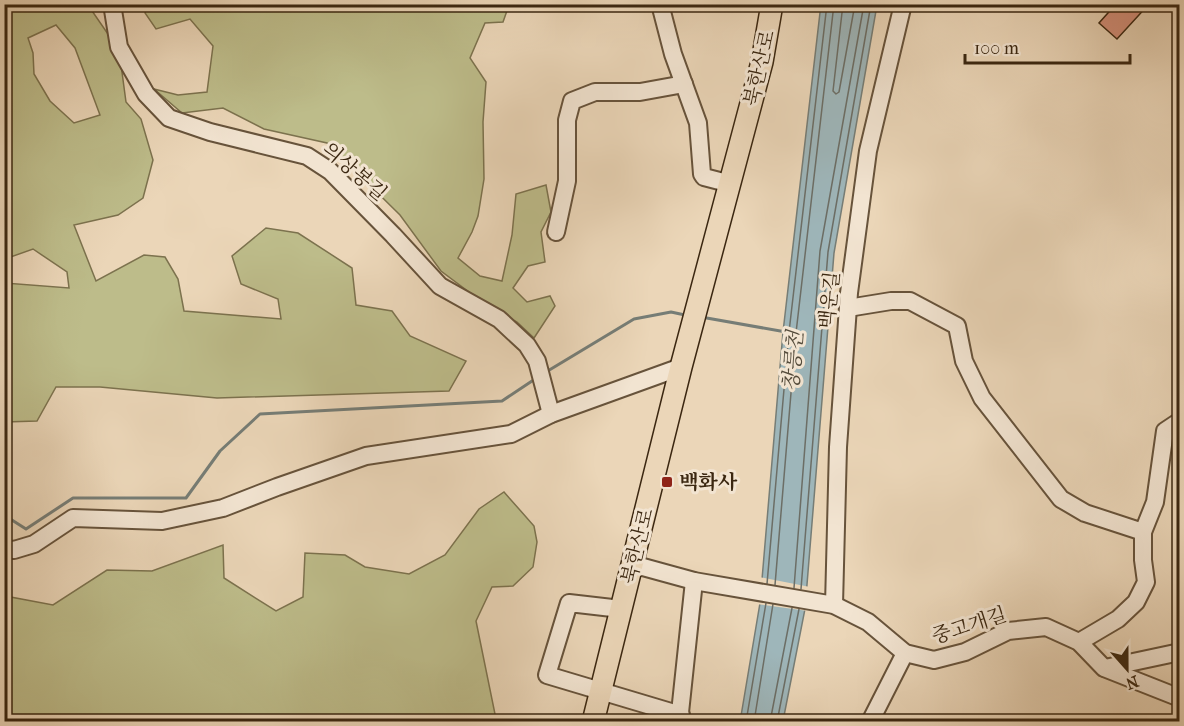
<svg xmlns="http://www.w3.org/2000/svg" width="1184" height="726" viewBox="0 0 1184 726" font-family="'IM FELL French Canon','Noto Serif KR',serif">
<rect width="100%" height="100%" fill="#ebd6b8"/>
<filter id="stains"><feTurbulence type="fractalNoise" baseFrequency=".00333" numOctaves="4"/><feColorMatrix values="0 0 0 0 .2 0 0 0 0 .09 0 0 0 0 .02 0 0 0 .5 -.17"/></filter>
<radialGradient id="worn" r=".72"><stop offset=".6" stop-color="#630" stop-opacity="0"/><stop offset="1" stop-color="#630" stop-opacity=".3"/></radialGradient>
<!-- green -->
<g fill="#bdbc8a" stroke="#7c724e" stroke-width="1.5" fill-rule="evenodd">
<polygon points="148,4 509,5 503,22 485,23 470,58 486,82 483,122 484,179 478,216 472,232 458,258 480,276 502,281 512,235 516,194 546,185 551,212 541,232 545,262 528,266 513,288 527,302 550,296 555,306 534,338 517,322 489,307 441,271 400,215 327,143 264,129 223,108 182,113 154,89 178,95 207,92 213,46 190,19 156,29 145,13"/>
<path d="M 4,5 L 88,5 L 119,50 L 126,102 L 141,119 L 153,160 L 143,198 L 118,215 L 74,225 L 96,281 L 144,255 L 165,257 L 178,279 L 184,311 L 281,319 L 278,299 L 241,284 L 232,256 L 266,228 L 298,233 L 352,268 L 356,305 L 392,311 L 410,336 L 466,361 L 449,391 L 217,398 L 100,387 L 56,387 L 37,421 L 5,422 L 5,283 L 69,288 L 67,272 L 33,249 L 5,259 ZM 56,25 L 75,48 L 100,115 L 74,123 L 50,101 L 34,74 L 33,53 L 28,38 Z"/>
<polygon points="504,492 534,526 537,542 533,567 513,586 492,587 476,621 495,714 495,721 5,721 5,596 53,605 107,570 152,571 223,545 224,578 276,611 303,597 305,553 345,555 365,567 409,574 445,555 479,509"/>
</g>
<!-- water -->
<polygon fill="#9eb6ba" stroke="#767d76" stroke-width="1.5" points="821,4 877,5 834,253 805,609 783,721 740,722 760,603 783,332"/>
<!-- pier -->
<polygon fill="#ebd6b8" points="759,577 810,587 808,611 756,604"/>
<g fill="none" stroke-linecap="round" stroke-linejoin="round">
<!-- shore -->
<g stroke="#6c6e66" stroke-width="1.5">
<polyline points="843,4 833,91 836,94 839,92 855,4"/>
<polyline points="767,584 789,332 827,4"/>
<polyline points="775,585 796,333 834,4"/>
<polyline points="794,588 820,251 864,4"/>
<polyline points="801,589 828,252 871,4"/>
<polyline points="746,722 766,603"/>
<polyline points="754,722 773,604"/>
<polyline points="770,722 792,608"/>
<polyline points="777,722 799,609"/>
</g>
<!-- stream -->
<g stroke="#767d76" stroke-width="3">
<polyline points="701,317 786,332"/>
<polyline points="546,372 634,319 671,312 685,315"/>
<polyline points="4,515 26,529 73,498 186,498 220,451 260,414 502,401 535,379"/>
</g>
</g>
<!-- building -->
<g fill="#d6917c" stroke="#3b2711" stroke-width="1.5">
<polygon points="666,4 694,4 695,7 666,10"/>
<polygon points="1116,4 1149,4 1117,39 1099,23"/>
</g>
<g fill="none" stroke-linecap="round" stroke-linejoin="round">
<!-- minor casing -->
<g stroke="#67533b" stroke-width="20">
<g id="minor">
<polyline points="112,4 119,47 146,94 169,118 210,132 307,156 330,171 393,235 440,286 499,319 527,345 537,361 551,414"/>
<polyline points="660,4 673,54 698,123 702,174 704,177 731,184"/>
<polyline points="556,232 567,181 567,120 572,101 595,92 640,92 684,84"/>
<polyline points="848,308 891,301 910,301 957,326 964,361 982,398 1061,499 1085,513 1143,532"/>
<polyline points="4,549 14,550 34,544 73,518 162,521 223,508 277,487 366,456 511,434 551,414 681,367"/>
<polyline points="632,564 694,581 834,605 868,622 905,653 934,660 965,652 1008,631 1046,627 1079,642 1104,668 1180,698"/>
<polyline points="834,605 838,447 849,293 868,151 903,4"/>
<polyline points="621,609 569,603 547,675 681,715"/>
<polyline points="1079,642 1118,619 1136,602 1146,582 1143,560 1143,532 1155,502 1165,431 1180,421"/>
<polyline points="1105,668 1180,652"/>
<polyline points="679,722 694,581"/>
<polyline points="870,722 905,653"/>
</g>
</g>
<!-- major casing -->
<g stroke="#3b2711" stroke-width="24">
<polyline id="major" points="593,722 681,367 762,62 772,4"/>
</g>
<!-- minor -->
<use href="#minor" stroke="#f2e4d1" stroke-width="16"/>
<!-- major -->
<use href="#major" stroke="#ebd6b8" stroke-width="21"/>
</g>
<!-- markers -->
<rect fill="#8f2418" stroke="#f2e4d1" stroke-width="2" x="661" y="476" width="12" height="12" rx="3"/>
<g text-anchor="middle" stroke-width="6" stroke-linejoin="round" paint-order="stroke">
<!-- street labels -->
<g font-size="20" fill="#3b2711" stroke="#f2e4d1">
<text transform="translate(759 68) rotate(-77)" y="7">북한산로</text>
<text transform="translate(355 171) rotate(41)" y="7">의상봉길</text>
<text transform="translate(829 300) rotate(-84)" y="7">백운길</text>
<text transform="translate(637 546) rotate(-76)" y="7">북한산로</text>
<text transform="translate(969 625) rotate(-18)" y="7">중고개길</text>
</g>
<!-- poi labels -->
<g font-size="20" font-weight="bold" fill="#3b2711" stroke="#f2e4d1" text-anchor="start">
<text x="679" y="489">백화사</text>
</g>
<!-- water labels -->
<g font-size="21" font-style="italic" fill="#544b3b" stroke="#f2e4d1">
<text transform="translate(793 361) rotate(-85)" y="7">창릉천</text>
</g>
</g>
<!-- margin -->
<rect width="1184" height="726" fill="none" stroke="#ebd6b8" stroke-width="24"/>
<rect x="6" y="6" width="1172" height="714" fill="none" stroke="#3b2711" stroke-width="3"/>
<rect x="12" y="12" width="1160" height="702" fill="none" stroke="#3b2711" stroke-width="1.5"/>
<!-- north arrow -->
<g transform="translate(1127 669) rotate(159)" stroke="#f2e4d1" stroke-width="4.5" paint-order="stroke">
<path d="M0-4.5L10 22L0 15L-10 22Z" fill="#3b2711"/>
<text y="-9" font-size="16" font-weight="bold" text-anchor="middle" fill="#3b2711">N</text>
</g>
<!-- scale -->
<path d="M965 54v9h165v-9" fill="none" stroke="#3b2711" stroke-width="3"/>
<text x="974" y="54" font-size="18" fill="#3b2711" stroke="#f2e4d1" stroke-width="4.5" paint-order="stroke">100 m</text>
<rect width="100%" height="100%" filter="url(#stains)"/>
<rect width="100%" height="100%" fill="url(#worn)"/>
</svg>
